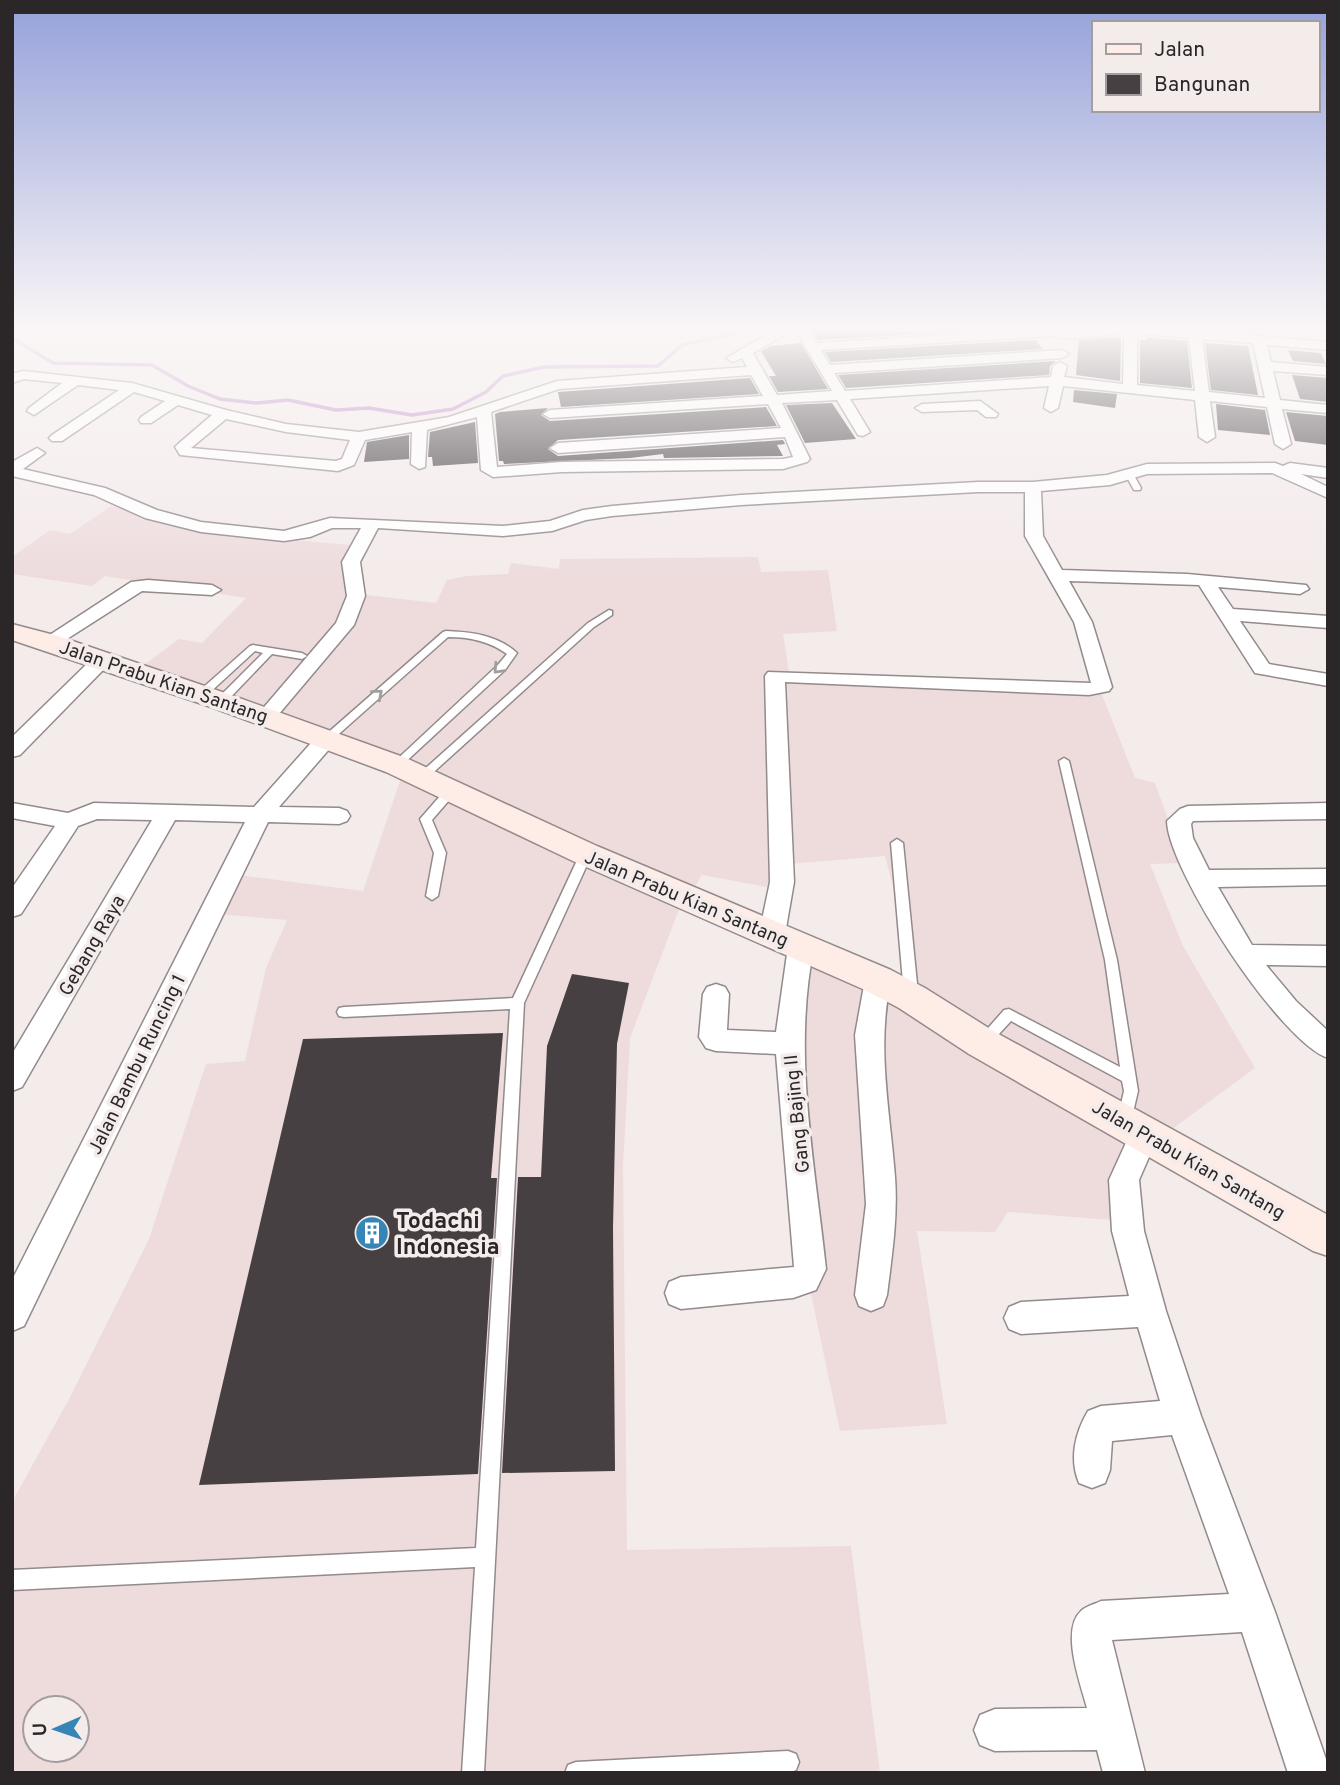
<svg xmlns="http://www.w3.org/2000/svg" width="1340" height="1785" viewBox="0 0 1340 1785" font-family="Overpass,sans-serif">
<rect width="100%" height="100%" fill="#f4ebeb"/>
<!-- built -->
<path fill="#eedcdd" fill-rule="evenodd" d="M 111,506 L 196,531 L 362,546 L 351,571 L 366,595 L 436,603 L 447,580 L 467,576 L 508,574 L 511,563 L 559,569 L 560,559 L 758,557 L 761,572 L 828,570 L 837,631 L 783,634 L 789,672 L 1099,687 L 1135,778 L 1155,783 L 1184,863 L 1150,864 L 1183,946 L 1255,1068 L 1134,1157 L 1124,1221 L 1008,1212 L 995,1232 L 917,1231 L 947,1424 L 840,1431 L 804,1261 L 791,1035 L 808,963 L 903,1011 L 904,928 L 885,856 L 777,865 L 778,889 L 702,875 L 678,912 L 630,1038 L 623,1166 L 627,1550 L 851,1546 L 880,1773 L 12,1773 L 12,1502 L 69,1399 L 149,1239 L 206,1064 L 245,1061 L 266,968 L 287,920 L 205,913 L 224,873 L 363,891 L 401,778 L 128,677 L 179,639 L 202,643 L 246,598 L 105,576 L 92,586 L 12,574 L 12,557 L 50,530 L 70,534 ZM 35,1708 L 77,1708 L 77,1750 L 35,1750 Z"/>
<g fill="none" stroke-linecap="round" stroke-linejoin="round">
<!-- stream -->
<g stroke="#b984c5" stroke-width="3.5">
<polyline points="1266,328 1328,334"/>
<polyline points="12,332 18,328"/>
<polyline points="12,338 53,363 152,365 188,386 220,399 257,403 288,400 336,410 369,408 412,415 453,409 486,392 503,376 544,367 658,366 682,345 759,328"/>
</g>
</g>
<!-- building -->
<g fill="#464043">
<polygon points="811,328 1008,328 1008,329 818,340"/>
<polygon points="1111,337 1121,338 1120,381 1076,375 1079,340"/>
<polygon points="1146,337 1187,341 1192,388 1140,383 1140,340 1146,340"/>
<polygon points="1035,340 1043,349 831,362 825,352"/>
<polygon points="801,343 828,389 778,392 769,376 776,376 761,351 771,346"/>
<polygon points="1205,343 1248,346 1258,395 1211,390"/>
<polygon points="1288,350 1321,353 1326,364 1293,361"/>
<polygon points="1056,361 1050,366 1049,375 846,388 838,375"/>
<polygon points="1292,375 1328,378 1328,402 1300,399"/>
<polygon points="750,378 759,394 561,407 558,392"/>
<polygon points="1074,390 1117,394 1115,408 1073,402"/>
<polygon points="832,403 856,439 805,443 786,405"/>
<polygon points="1216,404 1265,410 1270,435 1218,430"/>
<polygon points="766,407 777,426 558,440 548,449 558,456 783,440 785,444 777,445 783,456 664,458 663,454 630,458 504,464 503,461 499,461 495,414 500,412 548,408 541,415 550,421"/>
<polygon points="1286,412 1328,416 1328,445 1295,441"/>
<polygon points="475,422 478,463 433,466 432,457 428,457 430,432"/>
<polygon points="409,435 409,459 364,462 367,442"/>
<polygon points="572,974 629,983 617,1044 613,1228 615,1471 502,1473 518,1177 541,1177 547,1046"/>
<polygon points="503,1033 491,1178 497,1178 478,1474 199,1485 303,1039"/>
</g>
<g fill="none" stroke-linecap="round" stroke-linejoin="round">
<!-- service casing -->
<g stroke="#928a8b" stroke-width="3">
<g id="service">
<polygon points="1125,470 1131,470 1141,488 1140,490 1134,490 1124,472"/>
<polygon points="609,610 612,611 612,615 594,627 426,779 418,779 416,777 418,775 588,623"/>
<path d="M 446,631 C 471,632 498,635 517,653 L 505,670 L 400,767 L 392,767 L 391,765 L 497,666 L 507,654 C 489,641 470,637 448,637 L 331,741 L 323,741 L 322,739 L 323,737 L 443,632 Z"/>
<polygon points="253,645 302,653 307,656 302,659 272,654 225,703 217,703 217,699 263,653 255,651 206,696 198,696 198,692 250,646"/>
<polygon points="1064,758 1069,761 1117,960 1138,1091 1131,1121 1129,1125 1124,1127 1119,1125 1117,1121 1124,1091 1122,1081 1011,1021 987,1047 982,1049 977,1047 975,1043 1004,1010 1009,1009 1120,1067 1105,960 1059,761"/>
<polygon points="451,787 457,791 432,820 446,853 438,896 432,900 426,896 434,853 420,819 447,788"/>
<polygon points="897,839 903,843 918,994 916,998 906,998 904,994 891,843"/>
<polygon points="586,850 592,854 524,1003 484,1773 462,1773 475,1567 12,1590 12,1570 476,1548 510,1009 344,1017 339,1016 337,1012 339,1008 344,1007 513,998 580,854"/>
<polygon points="788,1751 796,1754 799,1762 796,1770 788,1773 565,1773 568,1765 576,1762"/>
</g>
</g>
<!-- minor casing -->
<g stroke="#928a8b" stroke-width="3">
<g id="minor">
<path d="M 779,328 L 808,328 L 816,343 L 1028,330 L 1027,328 L 1067,331 L 1169,328 L 1328,342 L 1328,350 L 1267,345 L 1271,362 L 1328,367 L 1328,375 L 1273,371 L 1280,400 L 1328,405 L 1328,413 L 1282,409 L 1291,444 L 1283,449 L 1275,444 L 1267,407 L 1210,401 L 1215,437 L 1207,442 L 1199,437 L 1195,400 L 1063,386 L 1058,408 L 1051,412 L 1044,408 L 1049,386 L 850,399 L 870,432 L 863,436 L 858,435 L 837,400 L 782,403 L 810,459 L 807,462 L 783,469 L 562,472 L 493,477 L 481,470 L 477,417 L 427,430 L 425,467 L 419,469 L 411,464 L 412,432 L 365,440 L 354,465 L 338,471 L 180,455 L 175,447 L 178,444 L 212,415 L 178,405 L 151,423 L 141,423 L 139,420 L 141,417 L 165,401 L 134,392 L 62,441 L 52,441 L 49,438 L 52,435 L 119,390 L 78,385 L 34,415 L 27,411 L 29,408 L 62,383 L 24,379 L 12,383 L 12,374 L 23,371 L 132,383 L 226,410 L 286,424 L 359,432 L 449,417 L 557,381 L 747,367 L 742,358 L 733,362 L 726,358 ZM 795,329 L 832,391 L 777,395 L 753,353 ZM 1124,333 L 1123,384 L 1064,377 L 1067,366 L 1060,362 L 1053,366 L 1051,377 L 845,391 L 834,373 L 1062,358 L 1069,354 L 1062,350 L 830,365 L 821,350 L 1053,336 L 1067,339 ZM 1137,333 L 1189,338 L 1195,391 L 1137,385 ZM 1202,339 L 1253,343 L 1265,398 L 1209,392 ZM 751,375 L 763,396 L 550,410 L 543,414 L 550,418 L 768,404 L 781,428 L 558,443 L 550,448 L 558,453 L 785,437 L 793,457 L 783,459 L 562,462 L 497,467 L 491,412 L 559,389 ZM 226,419 L 286,432 L 350,440 L 342,459 L 336,461 L 191,448 Z"/>
<polygon points="980,401 998,414 996,417 986,417 977,410 922,412 915,408 922,404"/>
<polygon points="37,448 45,453 23,469 105,488 157,510 201,522 284,531 330,518 503,526 550,521 583,510 612,506 741,495 978,482 1033,482 1107,475 1147,464 1275,463 1283,466 1290,463 1328,468 1328,478 1301,474 1328,487 1328,498 1272,473 1147,474 1110,485 1041,491 1043,536 1062,570 1187,574 1306,585 1309,589 1300,594 1218,587 1233,609 1328,616 1328,628 1240,621 1269,664 1328,674 1328,686 1255,673 1199,585 1069,581 1092,622 1112,687 1109,691 1089,695 785,682 794,882 785,934 781,941 772,943 763,941 759,934 770,882 765,676 768,672 1091,683 1074,622 1025,536 1025,492 978,492 741,505 612,516 586,520 552,531 503,536 378,528 360,562 365,596 354,625 273,721 259,721 256,717 259,713 336,623 347,596 342,562 361,528 332,528 310,537 284,541 201,532 145,518 94,495 12,476 12,462"/>
<polygon points="148,580 212,585 221,590 212,595 142,591 56,646 42,646 39,642 131,582"/>
<polygon points="101,655 108,657 111,661 108,665 20,755 12,757 12,737 94,657"/>
<polygon points="327,732 335,734 338,739 279,807 339,808 347,811 350,816 347,821 339,824 268,822 24,1326 12,1331 12,1280 245,822 175,820 22,1087 12,1091 12,1054 152,820 97,819 78,826 21,914 12,917 12,888 55,826 12,818 12,803 68,813 94,803 254,807 319,734"/>
<path d="M 1328,803 L 1328,819 L 1193,821 L 1191,824 L 1193,838 L 1209,870 L 1328,869 L 1328,885 L 1218,887 L 1252,945 L 1328,946 L 1328,966 L 1266,965 L 1296,1001 L 1328,1031 L 1328,1058 C 1280,1042 1168,870 1167,821 L 1180,809 L 1188,806 Z"/>
<path d="M 801,938 L 810,940 L 814,947 C 792,1053 815,1163 826,1269 L 816,1290 L 793,1298 L 681,1309 L 669,1304 L 665,1293 L 669,1282 L 681,1277 L 794,1267 L 776,1054 L 716,1051 L 706,1048 L 699,1037 L 703,994 L 707,987 L 716,984 L 725,987 L 729,994 L 727,1030 L 776,1032 L 788,947 L 792,940 Z"/>
<path d="M 878,970 L 887,973 L 891,980 C 876,1047 890,1110 895,1177 C 898,1217 892,1255 887,1295 L 883,1306 L 871,1311 L 859,1306 L 855,1295 L 866,1204 L 855,1035 L 865,980 L 869,973 Z"/>
<path d="M 1144,1121 L 1154,1125 L 1159,1134 L 1139,1180 L 1144,1231 L 1166,1311 L 1201,1416 L 1275,1612 L 1328,1765 L 1328,1773 L 1288,1773 L 1242,1632 L 1112,1640 L 1145,1773 L 1103,1773 L 1097,1750 L 995,1751 L 980,1745 L 974,1730 L 980,1715 L 995,1709 L 1087,1708 C 1081,1685 1060,1630 1081,1611 C 1086,1606 1095,1604 1101,1601 L 1229,1594 L 1172,1435 L 1112,1441 L 1110,1470 L 1105,1483 L 1092,1488 L 1079,1483 C 1069,1459 1075,1433 1088,1411 L 1101,1406 L 1160,1401 L 1138,1327 L 1021,1334 L 1009,1329 L 1004,1318 L 1009,1307 L 1021,1302 L 1129,1296 L 1112,1231 L 1109,1180 L 1134,1125 Z"/>
</g>
</g>
<!-- secondary casing -->
<g stroke="#928a8b" stroke-width="3">
<polygon id="secondary" points="12,624 58,636 231,695 406,758 597,846 891,970 925,988 995,1032 1328,1215 1328,1256 1313,1251 969,1054 899,1008 865,990 575,862 386,772 211,707 12,640"/>
</g>
<!-- service -->
<use href="#service" fill="#fff" fill-rule="evenodd"/>
<!-- minor -->
<use href="#minor" fill="#fff" fill-rule="evenodd"/>
<!-- secondary -->
<use href="#secondary" fill="#feede7" fill-rule="evenodd"/>
</g>
<!-- one-way arrows -->
<defs><path id="oneway-chevron" d="M-2-3.5L2.5 0L-2 3.5" fill="none" stroke-width="1.6" stroke-linecap="round" stroke-linejoin="round" transform="scale(1.75)"/></defs>
<g stroke="#a09e9e">
<use href="#oneway-chevron" transform="translate(498 669) rotate(133)"/>
<use href="#oneway-chevron" transform="translate(378 694) rotate(-41)"/>
</g>
<!-- sky -->
<linearGradient id="sky" x2="0" y2="1"><stop stop-color="#95a1da"/><stop offset="0.57" stop-color="#faf6f6"/><stop offset="1" stop-color="#faf6f6" stop-opacity="0"/></linearGradient>
<rect width="1340" height="578" fill="url(#sky)"/>
<!-- icons -->
<defs>
<g id="building-disc" transform="scale(1.75)"><circle r="9.5" fill="#3585b7" stroke="#f4ebeb"/><path d="M-4-6H4V6H1V3H-1V6H-4ZM-2.5-4.3h1.7v1.8h-1.7ZM.8-4.3h1.7v1.8H.8ZM-2.5-1h1.7V.8h-1.7ZM.8-1h1.7V.8H.8Z" fill="#fff"/></g>
</defs>
<g fill-rule="evenodd">
<use href="#building-disc" x="372" y="1233"/>
</g>
<g text-anchor="middle" stroke-width="7" stroke-linejoin="round" paint-order="stroke">
<!-- street labels -->
<g font-size="19" fill="#2b2728" stroke="#f4ebeb">
<text transform="translate(164 681) rotate(19)" y="7">Jalan Prabu Kian Santang</text>
<text transform="translate(687 898) rotate(23)" y="7">Jalan Prabu Kian Santang</text>
<text transform="translate(91 945) rotate(-60)" y="7">Gebang Raya</text>
<text transform="translate(136 1064) rotate(-64)" y="7">Jalan Bambu Runcing 1</text>
<text transform="translate(796 1114) rotate(-96)" y="7">Gang Bajing II</text>
<text transform="translate(1189 1159) rotate(30)" y="7">Jalan Prabu Kian Santang</text>
</g>
<!-- near-poi labels -->
<g font-size="23" font-weight="bold" fill="#2b2728" stroke="#f4ebeb" text-anchor="start">
<text x="396" y="1228">Todachi<tspan x="396" dy="26">Indonesia</tspan></text>
</g>
</g>
<!-- border -->
<rect width="1340" height="1785" fill="none" stroke="#2b2728" stroke-width="28"/>
<!-- legend -->
<rect x="1092" y="21" width="228" height="91" fill="#f4ebeb" stroke="#a49d9d" stroke-width="2"/>
<rect x="1106" y="44" width="35" height="10" fill="#feede7" stroke="#a49d9d" stroke-width="2"/>
<text x="1154" y="56" font-size="21" fill="#2b2728">Jalan</text>
<rect x="1106" y="74" width="35" height="21" fill="#464043" stroke="#a49d9d" stroke-width="2"/>
<text x="1154" y="91" font-size="21" fill="#2b2728">Bangunan</text>
<!-- north arrow -->
<g transform="translate(56 1729) rotate(268)"><circle r="33" fill="#f4ebeb" stroke="#a49d9d" stroke-width="2"/>
<path d="M0-5L12 26L0 18L-12 26Z" fill="#3585b7"/>
<text y="-10" font-size="19" font-weight="bold" text-anchor="middle" fill="#2b2728">U</text>
</g>
</svg>
